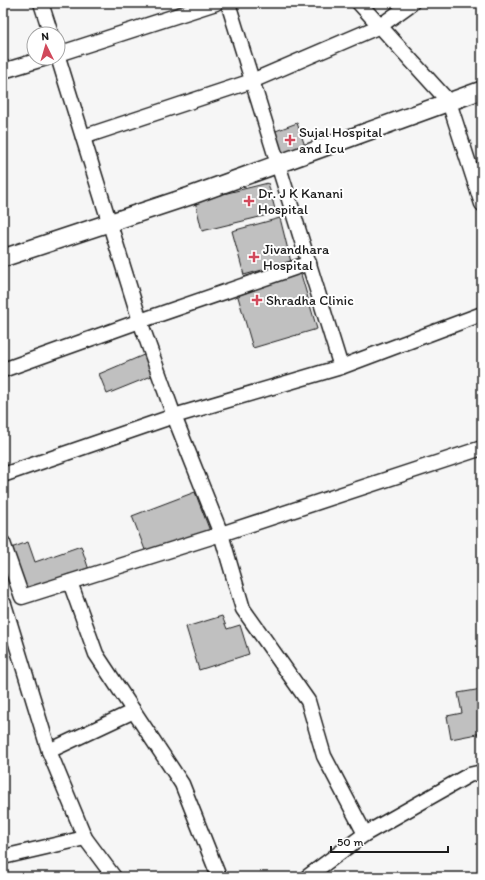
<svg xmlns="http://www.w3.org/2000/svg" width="485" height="880" viewBox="0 0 485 880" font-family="Itim,sans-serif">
<rect width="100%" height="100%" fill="#f6f6f6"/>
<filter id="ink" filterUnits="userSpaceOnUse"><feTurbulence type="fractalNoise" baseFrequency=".025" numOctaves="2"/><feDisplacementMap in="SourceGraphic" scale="8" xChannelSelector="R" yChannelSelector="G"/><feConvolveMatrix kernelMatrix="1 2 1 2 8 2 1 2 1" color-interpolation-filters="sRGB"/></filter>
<g filter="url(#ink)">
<!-- building -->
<g fill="#c0c0c0" stroke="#1c1c1c">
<polygon points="297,123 306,149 283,157 273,132"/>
<polygon points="268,183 276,213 202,231 195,201"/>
<polygon points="280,218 291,262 244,275 232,231"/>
<polygon points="300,271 317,329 253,348 236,290"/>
<polygon points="146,354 154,375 107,394 99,374"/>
<polygon points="195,492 210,531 147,555 132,516"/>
<polygon points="28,542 35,562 81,546 89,570 26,591 11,548"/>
<polygon points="222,616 227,629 240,625 249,654 199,670 186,627"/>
<polygon points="482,689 482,733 451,739 447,716 462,713 458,693"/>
</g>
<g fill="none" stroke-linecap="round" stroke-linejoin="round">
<!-- minor casing -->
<g stroke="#1c1c1c" stroke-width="17">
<g id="minor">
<polyline points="41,3 51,34"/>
<polyline points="228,3 341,367 482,314"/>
<polyline points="359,3 449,102 482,204"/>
<polyline points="58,54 216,3"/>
<polyline points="58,57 140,321 174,416 221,534 482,448"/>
<polyline points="3,71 46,58"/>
<polyline points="83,137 252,81 380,26 412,3"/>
<polyline points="3,370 140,321 309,263"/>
<polyline points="3,475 174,416 341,367"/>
<polyline points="3,543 22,597 221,534 243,609 308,701 324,756 365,834 469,775 482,772"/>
<polyline points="70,582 96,654 182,784 219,877"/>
<polyline points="4,604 49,751 85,838 114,877"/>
<polyline points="49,751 134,711"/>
<polyline points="3,857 85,838"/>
<polyline points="307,877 365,834"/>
</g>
</g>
<!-- tertiary casing -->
<g stroke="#1c1c1c" stroke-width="20">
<polyline id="tertiary" points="3,258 190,196 482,90"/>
</g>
<!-- minor -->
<use href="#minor" stroke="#fff" stroke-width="14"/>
<!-- tertiary -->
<use href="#tertiary" stroke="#fff" stroke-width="17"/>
</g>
</g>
<!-- markers -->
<g fill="#d1495b" stroke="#fff" stroke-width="1.5">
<path d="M288 134h4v4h4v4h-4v4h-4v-4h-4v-4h4z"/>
<path d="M247 195h4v4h4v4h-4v4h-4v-4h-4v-4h4z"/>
<path d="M252 251h4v4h4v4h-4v4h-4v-4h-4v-4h4z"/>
<path d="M255 294h4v4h4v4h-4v4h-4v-4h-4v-4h4z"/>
</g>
<g text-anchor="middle" stroke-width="4" stroke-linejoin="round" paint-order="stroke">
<!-- poi labels -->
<g font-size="14" fill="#1c1c1c" stroke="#fff" text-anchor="start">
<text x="299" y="137">Sujal Hospital<tspan x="299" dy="16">and Icu</tspan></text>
<text x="258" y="198">Dr. J K Kanani<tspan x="258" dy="16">Hospital</tspan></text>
<text x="263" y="254">Jivandhara<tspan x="263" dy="16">Hospital</tspan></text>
<text x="266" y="305">Shradha Clinic</text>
</g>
</g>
<!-- margin -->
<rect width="485" height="880" fill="none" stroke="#fff" stroke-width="16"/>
<rect x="8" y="8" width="469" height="864" fill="none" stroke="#1c1c1c" stroke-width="1.5" filter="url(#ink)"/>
<!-- north arrow -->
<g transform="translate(46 46) rotate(355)"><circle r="19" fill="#ffffff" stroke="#a4a4a4"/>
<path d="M0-3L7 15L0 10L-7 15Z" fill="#d1495b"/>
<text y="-6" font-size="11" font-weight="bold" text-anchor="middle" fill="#1c1c1c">N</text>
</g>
<!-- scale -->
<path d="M331 846v6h117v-6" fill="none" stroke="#1c1c1c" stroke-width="2"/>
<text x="337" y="846" font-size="12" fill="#1c1c1c" stroke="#ffffff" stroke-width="3" paint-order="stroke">50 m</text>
</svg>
